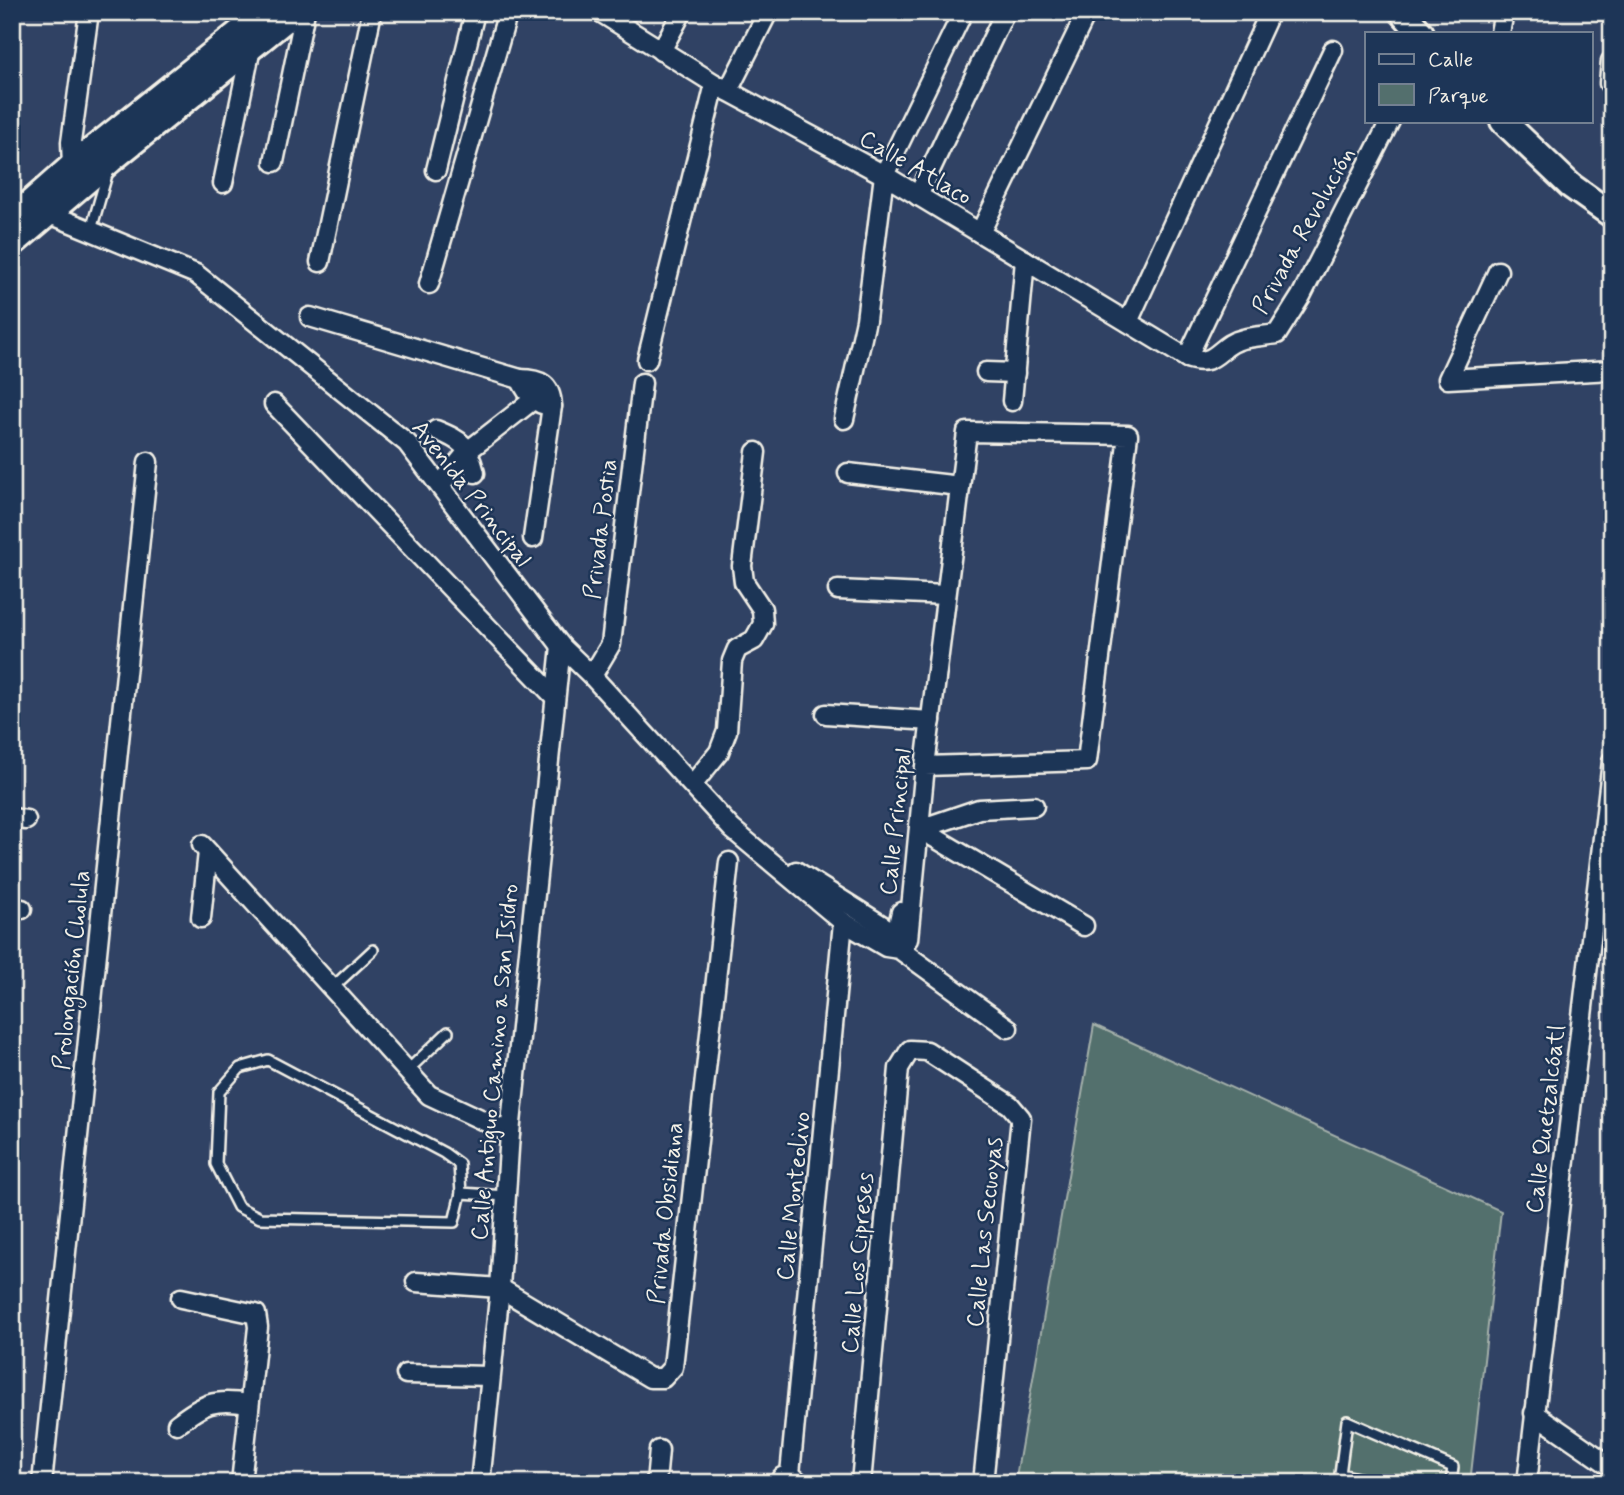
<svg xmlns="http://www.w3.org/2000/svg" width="1624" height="1495" viewBox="0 0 1624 1495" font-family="Mynerve,sans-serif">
<rect width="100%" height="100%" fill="#304264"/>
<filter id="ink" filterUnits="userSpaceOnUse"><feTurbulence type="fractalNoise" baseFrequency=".0143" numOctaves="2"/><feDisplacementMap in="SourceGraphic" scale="14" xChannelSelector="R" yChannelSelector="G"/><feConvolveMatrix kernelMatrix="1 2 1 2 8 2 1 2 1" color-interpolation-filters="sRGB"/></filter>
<g filter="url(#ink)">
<!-- green -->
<polygon fill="#536f6d" stroke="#a4b0aa" stroke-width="2" points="1094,1025 1501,1211 1470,1483 1015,1483"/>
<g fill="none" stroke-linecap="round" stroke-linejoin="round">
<!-- lane casing -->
<g stroke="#f4f1e8" stroke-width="14">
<g id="lane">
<polyline points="91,230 108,171"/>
<polyline points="332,988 373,950"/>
<polygon points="268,1060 444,1153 459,1164 461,1193 454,1222 260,1218 238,1207 216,1164 219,1092 240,1068"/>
<polyline points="407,1071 448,1032"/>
<polyline points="461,1193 506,1196"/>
<polyline points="1381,1483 1340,1474 1347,1421 1453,1467 1451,1483"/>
</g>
</g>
<!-- street casing -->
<g stroke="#f4f1e8" stroke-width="23">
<g id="street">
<path d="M 600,12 L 715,84 L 884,175 L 1187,358 C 1217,369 1218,344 1243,339 C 1254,336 1265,336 1277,334 L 1301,296 L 1390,121"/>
<polyline points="1500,33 1504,12"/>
<polyline points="661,51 682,12"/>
<polyline points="1611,61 1609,83 1612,85"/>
<polyline points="728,91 768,12"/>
<polyline points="274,162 305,12"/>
<polyline points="72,166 71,142 89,12"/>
<polyline points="436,170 475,12"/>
<polyline points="223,183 251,48"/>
<polyline points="918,196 1005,12"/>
<polyline points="40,210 196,274 407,443 561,646 592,676 732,829 843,922 886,947 899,949 1008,1028"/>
<polyline points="980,233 1087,12"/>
<polyline points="320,262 372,12"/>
<polyline points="1498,271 1448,379 1612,370"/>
<polyline points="429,284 508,12"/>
<polyline points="310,317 520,379"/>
<polyline points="1128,322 1270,12"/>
<polyline points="1187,358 1333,50"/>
<polyline points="647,360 715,84"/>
<polyline points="986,372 1015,373"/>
<path d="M 520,379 C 540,379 551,384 552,406 C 534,405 528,394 520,379 Z"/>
<polyline points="1012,401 1025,260"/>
<polyline points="274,404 553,695"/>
<polyline points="844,419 866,320 884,175 963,12"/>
<path d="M 436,430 C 463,441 468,445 475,473"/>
<polyline points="848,473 960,486"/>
<polyline points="440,485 469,450 533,400"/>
<polyline points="533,538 552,406"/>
<polyline points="838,590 946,595"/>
<polyline points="592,676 611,644 642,383"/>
<polyline points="826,714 931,721"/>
<polyline points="693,784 719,752 727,731 732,661 737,649 754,640 763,624 762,609 744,582 742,566 756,452"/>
<polyline points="12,818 26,820"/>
<polyline points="920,829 979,809 1034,806"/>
<polyline points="939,840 920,829 1084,926"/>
<polyline points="202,845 429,1095 510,1133"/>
<polyline points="796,871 896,934 901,912"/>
<polyline points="12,908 22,909"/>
<polyline points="201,918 208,852"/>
<polyline points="899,949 908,939 925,766 967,432 1128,435 1087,761 925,766"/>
<polyline points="416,1282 500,1288 650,1378 663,1378 673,1367 729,862"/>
<polyline points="181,1298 256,1314 258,1327 241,1483"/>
<polyline points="406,1374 490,1376"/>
<polyline points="1534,1413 1612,1467"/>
<path d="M 177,1424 C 203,1404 214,1398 248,1404"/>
<polyline points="790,1474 843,922"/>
<polyline points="42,1483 148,462"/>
<polyline points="480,1483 500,1288 510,1133 561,646"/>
<polyline points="656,1483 659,1450"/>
<polyline points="779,1483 782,1477 790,1474 800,1483"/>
<polyline points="861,1483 899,1068 910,1050 927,1051 1010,1105 1021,1118 983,1483"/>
<polyline points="1527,1483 1612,761"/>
</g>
</g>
<!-- secondary casing -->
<g stroke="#f4f1e8" stroke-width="30">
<g id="secondary">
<polyline points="1402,12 1421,33"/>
<polyline points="1503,121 1571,186 1612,215"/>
<polyline points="12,219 72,166 265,12"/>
<polyline points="12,244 111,160 295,12"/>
</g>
</g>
<!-- lane -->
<use href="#lane" stroke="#1d3557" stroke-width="9"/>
<!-- street -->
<use href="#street" stroke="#1d3557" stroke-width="18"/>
<!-- secondary -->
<use href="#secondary" stroke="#1d3557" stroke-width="24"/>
</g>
</g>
<g text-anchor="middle" stroke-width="5" stroke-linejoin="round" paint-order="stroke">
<!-- street labels -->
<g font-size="24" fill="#f4f1e8" stroke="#1d3557">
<text transform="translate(916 167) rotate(30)" y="8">Calle Atlaco</text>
<text transform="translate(1303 230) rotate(-61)" y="8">Privada Revolución</text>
<text transform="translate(472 493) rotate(52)" y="8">Avenida Principal</text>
<text transform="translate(600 529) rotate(-83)" y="8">Privada Postia</text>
<text transform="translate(895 822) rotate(-84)" y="8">Calle Principal</text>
<text transform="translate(71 970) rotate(-84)" y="8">Prolongación Cholula</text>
<text transform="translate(494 1062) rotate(-85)" y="8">Calle Antiguo Camino a San Isidro</text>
<text transform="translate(1545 1119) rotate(-83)" y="8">Calle Quetzalcóatl</text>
<text transform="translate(793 1196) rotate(-84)" y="8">Calle Monteolivo</text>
<text transform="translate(665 1213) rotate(-84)" y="8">Privada Obsidiana</text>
<text transform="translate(984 1232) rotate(-84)" y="8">Calle Las Secuoyas</text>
<text transform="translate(857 1263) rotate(-85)" y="8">Calle Los Cipreses</text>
</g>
</g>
<!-- margin -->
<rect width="1624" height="1495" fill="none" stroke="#1d3557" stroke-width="42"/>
<rect x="21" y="21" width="1582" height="1453" fill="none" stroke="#f4f1e8" stroke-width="2.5" filter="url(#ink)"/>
<!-- legend -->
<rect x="1365" y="32" width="228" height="91" fill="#1d3557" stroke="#738091" stroke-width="2"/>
<rect x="1379" y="54" width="35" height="10" fill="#1d3557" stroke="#738091" stroke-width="2"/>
<text x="1428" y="66" font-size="21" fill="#f4f1e8">Calle</text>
<rect x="1379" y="84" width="35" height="21" fill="#536f6d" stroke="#738091" stroke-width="2"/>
<text x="1428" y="102" font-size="21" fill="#f4f1e8">Parque</text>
</svg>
